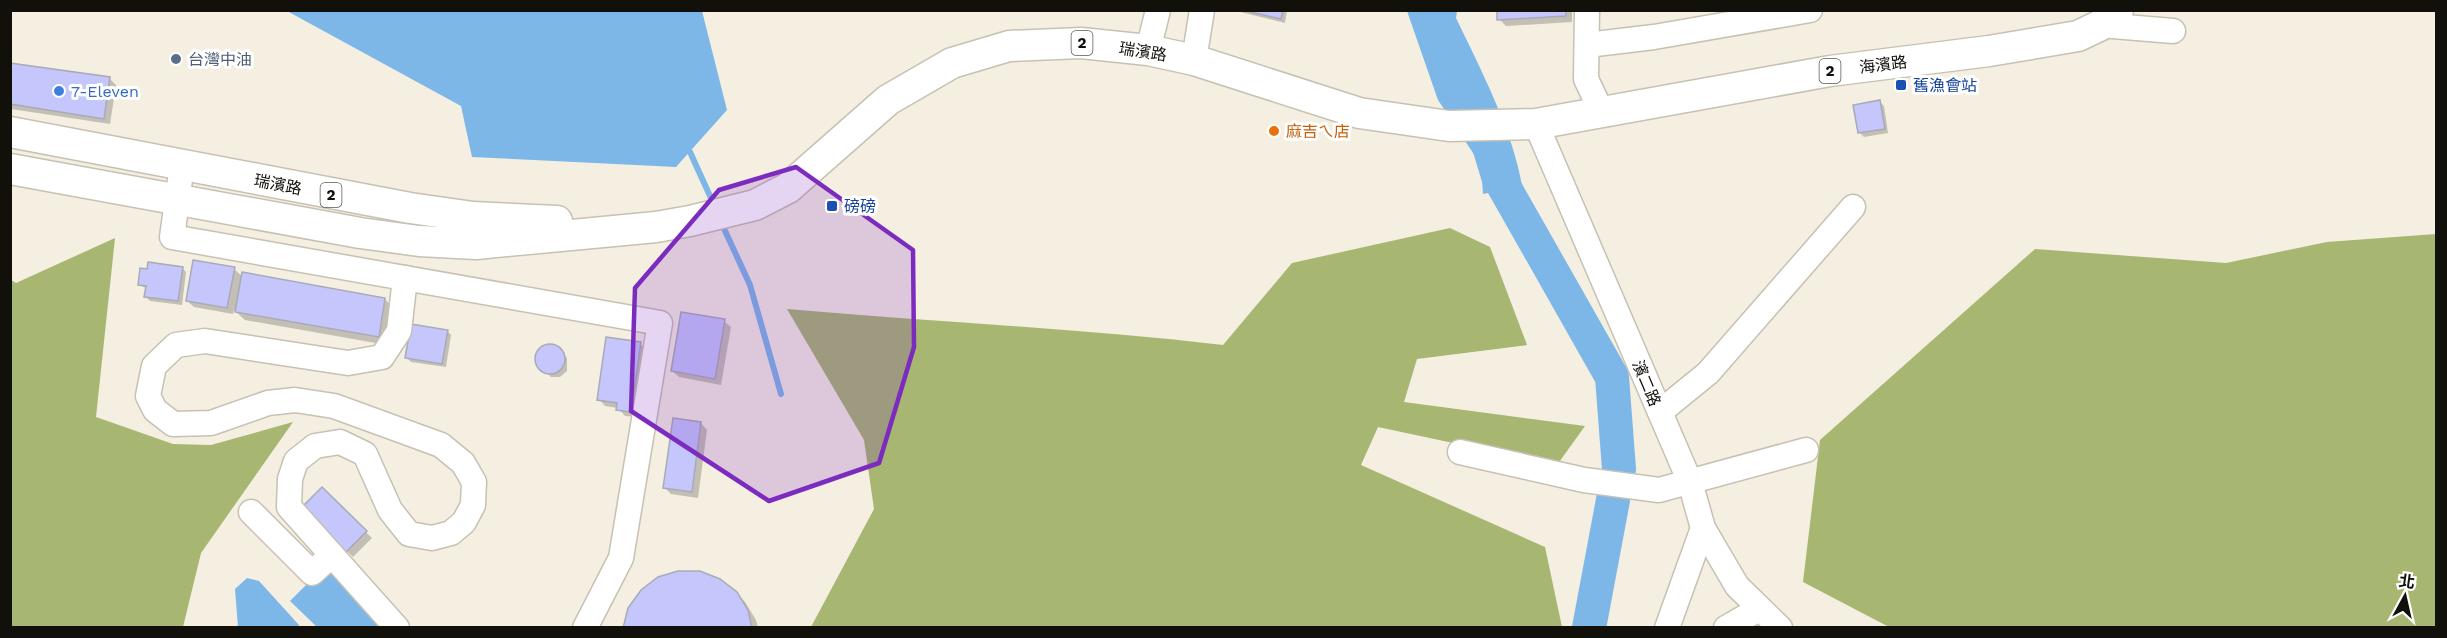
<svg xmlns="http://www.w3.org/2000/svg" width="2447" height="638" viewBox="0 0 2447 638" font-family="'Work Sans','Noto Sans TC',sans-serif">
<rect width="100%" height="100%" fill="#f4efe1"/>
<!-- forest -->
<g fill="#a7b671">
<path d="M 1450,228 L 1490,247 L 1527,345 L 1417,359 L 1404,402 L 1585,426 L 1557,465 L 1378,427 L 1361,465 L 1545,547 L 1562,627 L 811,627 L 874,509 L 864,440 L 787,309 C 932,322 1078,328 1223,345 L 1292,263 Z"/>
<polygon points="2436,234 2436,627 1889,627 1803,582 1820,440 2035,249 2226,263 2327,242"/>
<polygon points="115,238 96,417 173,444 211,445 293,422 201,553 183,627 11,627 11,280 16,283"/>
</g>
<!-- water -->
<g fill="#7cb7e8">
<polygon points="287,11 702,11 727,110 676,167 472,157 461,106"/>
<path d="M 1407,11 L 1457,11 L 1456,18 C 1480,68 1513,131 1522,186 L 1483,194 L 1481,165 L 1438,100 Z"/>
<polygon points="327,564 385,627 317,627 290,601"/>
<polygon points="247,578 259,581 299,625 296,628 238,627 235,589"/>
</g>
<!-- shadow -->
<g fill="#0003">
<polygon points="1232,10 1287,10 1285,23"/>
<polygon points="1498,10 1572,10 1572,22 1506,26 1499,19"/>
<polygon points="10,64 110,79 116,85 110,124 11,109"/>
<polygon points="1880,102 1884,106 1888,133 1864,137 1859,132"/>
<polygon points="182,268 186,272 182,305 150,301 146,297 147,289 139,284 149,271"/>
<polygon points="234,269 243,277 385,299 393,308 387,345 245,320 234,310 233,314 194,307 187,301"/>
<polygon points="724,321 731,327 721,385 679,377 672,371"/>
<polygon points="447,331 451,335 446,367 411,362 407,358"/>
<polygon points="640,344 647,350 637,417 625,416 618,408 605,406 599,399"/>
<polygon points="547,345 556,347 567,358 567,371 560,377 551,377 537,362 537,354"/>
<polygon points="701,423 707,430 698,498 671,494 665,488"/>
<polygon points="322,489 372,538 353,557 303,508"/>
<polygon points="736,593 745,602 756,620 758,628 624,628"/>
</g>
<g fill="none" stroke-linecap="round" stroke-linejoin="round">
<!-- stream -->
<g stroke="#7cb7e8" stroke-width="6">
<polyline points="690,152 715,207"/>
<polyline points="721,222 750,285 781,394"/>
</g>
<!-- river -->
<g stroke="#7cb7e8" stroke-width="34">
<polyline points="1489,146 1498,176 1612,377 1619,469"/>
<polyline points="1589,628 1613,500"/>
</g>
</g>
<!-- building -->
<g fill="#c4c6fc" stroke="#a9aab7" stroke-width="1.5">
<polygon points="1242,10 1283,10 1281,19"/>
<polygon points="1497,10 1566,10 1566,16 1497,20"/>
<polygon points="10,63 110,77 104,119 10,104"/>
<polygon points="1880,100 1885,129 1858,133 1853,105"/>
<polygon points="193,260 235,267 227,308 186,301"/>
<polygon points="148,262 183,267 178,301 144,297 146,286 138,285 140,268 147,269"/>
<polygon points="242,272 385,298 379,337 235,312"/>
<polygon points="681,312 725,319 715,379 671,371"/>
<polygon points="411,324 448,330 442,364 405,358"/>
<polygon points="606,337 641,342 631,412 616,410 617,403 597,400"/>
<circle cx="550" cy="359" r="15"/>
<polygon points="673,418 701,422 692,492 663,488"/>
<polygon points="322,487 367,531 346,552 301,508"/>
<polygon points="678,571 700,571 720,579 737,592 748,610 752,628 623,628 628,608 641,590 658,577"/>
</g>
<g fill="none" stroke-linecap="round" stroke-linejoin="round">
<!-- minor casing -->
<g stroke="#c6c1b3" stroke-width="27">
<g id="minor">
<polyline points="1587,10 1586,79 1602,113"/>
<polyline points="2101,25 2173,31"/>
<polyline points="1587,45 1654,37 1810,10"/>
<polyline points="1148,50 1158,10"/>
<polyline points="1194,60 1202,10"/>
<polyline points="1536,124 1690,482 1703,528 1737,586 1780,628"/>
<polyline points="182,165 172,237 660,323 621,558 585,628"/>
<polyline points="1660,412 1708,373 1853,207"/>
<polyline points="1460,452 1584,480 1659,490 1806,450"/>
<polyline points="251,512 312,573 332,555"/>
<polyline points="397,628 289,507 290,479 296,461 315,446 340,442 365,454 390,510 409,534 432,538 451,533 464,522 473,505 474,482 463,463 441,445 334,406 295,400 268,403 211,423 173,424 155,410 148,396 154,366 176,345 205,341 348,363 382,357 399,331 405,278"/>
<polyline points="1667,628 1703,528"/>
<polyline points="1726,628 1759,609"/>
</g>
</g>
<!-- major casing -->
<g stroke="#c6c1b3" stroke-width="33">
<g id="major">
<polyline points="10,132 410,208 473,217 557,221"/>
<polyline points="10,169 360,233 419,241 476,244 656,227 690,221 755,205 788,188 888,100 952,63 1009,46 1081,43 1148,50 1194,60 1359,113 1449,126 1536,124 1830,71 1989,51 2078,36 2101,25 2118,10"/>
</g>
</g>
<!-- minor -->
<use href="#minor" stroke="#fff" stroke-width="24"/>
<!-- major -->
<use href="#major" stroke="#fff" stroke-width="30"/>
</g>
<!-- marked area -->
<path fill="#7b2cbf" fill-opacity="0.2" stroke="#7b2cbf" stroke-width="4.5" stroke-linejoin="round" d="M 796,167 L 913,250 L 914,347 L 879,463 L 769,501 L 631,411 L 635,288 L 719,190 Z"/>
<!-- markers -->
<circle fill="#5c6f8a" stroke="#fff" stroke-width="2" cx="176" cy="59" r="6"/>
<g fill="#1a4fb4" stroke="#fff" stroke-width="2">
<rect x="1895" y="79" width="12" height="12" rx="3"/>
<rect x="826" y="200" width="12" height="12" rx="3"/>
</g>
<circle fill="#3f7fe0" stroke="#fff" stroke-width="2" cx="59" cy="91" r="6"/>
<circle fill="#e8710a" stroke="#fff" stroke-width="2" cx="1274" cy="131" r="6"/>
<g text-anchor="middle" stroke-width="6" stroke-linejoin="round" paint-order="stroke">
<!-- shield labels -->
<g fill="#fff" stroke="#595854" stroke-width="1.5">
<rect x="1071.5" y="31" width="21" height="24" rx="4.5"/>
<rect x="1819.5" y="59" width="21" height="24" rx="4.5"/>
<rect x="320.5" y="183" width="21" height="24" rx="4.5"/>
</g>
<g font-size="15" font-weight="bold" fill="#12100b">
<text x="1082" y="48">2</text>
<text x="1830" y="76">2</text>
<text x="331" y="200">2</text>
</g>
<!-- street labels -->
<g font-size="16" fill="#12100b" stroke="#fff">
<text transform="translate(1143 51) rotate(9)" y="6">瑞濱路</text>
<text transform="translate(1883 64) rotate(-7)" y="6">海濱路</text>
<text transform="translate(278 184) rotate(11)" y="6">瑞濱路</text>
<text transform="translate(1647 383) rotate(67)" y="6">濱二路</text>
</g>
<!-- service labels -->
<g font-size="16" fill="#4e5e75" stroke="#fff" text-anchor="start">
<text x="188" y="65">台灣中油</text>
</g>
<!-- transit labels -->
<g font-size="16" fill="#164399" stroke="#fff" text-anchor="start">
<text x="1913" y="91">舊漁會站</text>
<text x="844" y="212">磅磅</text>
</g>
<!-- shop labels -->
<g font-size="16" fill="#366cbe" stroke="#fff" text-anchor="start">
<text x="71" y="97">7-Eleven</text>
</g>
<!-- food labels -->
<g font-size="16" fill="#c56008" stroke="#fff" text-anchor="start">
<text x="1286" y="137">麻吉ㄟ店</text>
</g>
</g>
<!-- border -->
<rect width="2447" height="638" fill="none" stroke="#12100b" stroke-width="24"/>
<!-- north arrow -->
<g transform="translate(2405 596) rotate(8)" stroke="#ffffff" stroke-width="4.5" paint-order="stroke">
<path d="M0-4.5L10 22L0 15L-10 22Z" fill="#12100b"/>
<text y="-9" font-size="16" font-weight="bold" text-anchor="middle" fill="#12100b">北</text>
</g>
</svg>
